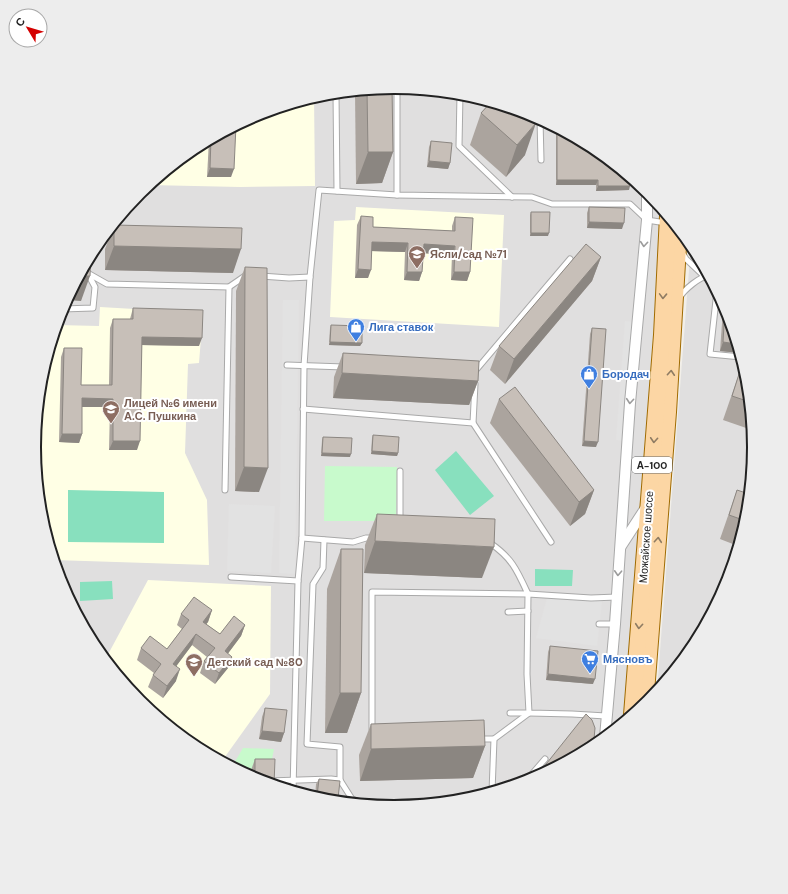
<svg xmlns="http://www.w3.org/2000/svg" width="788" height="894" viewBox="0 0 788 894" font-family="'DM Sans',sans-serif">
<rect width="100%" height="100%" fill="#f2efe9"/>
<!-- residential -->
<g fill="#e0dfdf">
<polygon points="394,87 464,94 532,114 594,148 649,193 661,207 661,223 635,597 623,722 594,746 532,780 464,800 394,807 324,800 256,780 194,746 139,701 95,647 61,585 41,517 34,447 41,377 61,309 95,247 140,192 194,148 256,114 324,94"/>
<polygon points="691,244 693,247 727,309 747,377 754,447 747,517 727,585 693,647 657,691"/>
</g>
<!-- education -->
<g fill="#ffffe5">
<polygon points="314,97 315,186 240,187 149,185 194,148 256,114"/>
<polygon points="356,207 504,215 499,327 330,317 334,221 355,220"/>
<polygon points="100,307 203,313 199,363 188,364 185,453 207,500 209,565 54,560 41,517 34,447 39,394 49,378 43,369 57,325 99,326"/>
<polygon points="148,580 271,586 270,694 222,761 194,746 139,701 105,660"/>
</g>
<!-- park -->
<g fill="#c8facc">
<polygon points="325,466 397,467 396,521 324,521"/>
<path d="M 243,748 L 274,749 L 269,775 C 252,777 246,778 233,765 Z"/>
</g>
<!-- pitch -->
<g fill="#88e0be">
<polygon points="456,451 494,496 470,515 435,470"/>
<polygon points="68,490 164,492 164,543 68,542"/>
<polygon points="535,569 573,570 572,586 535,586"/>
<polygon points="112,581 113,599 80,601 80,582"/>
</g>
<!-- parking -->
<g fill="#e2e2e2">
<polygon points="283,300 299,300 295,574 279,573"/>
<polygon points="625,321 635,322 626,441 616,440"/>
<polygon points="229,504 275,506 271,573 227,571"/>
<polygon points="547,598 602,601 597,646 536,638"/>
</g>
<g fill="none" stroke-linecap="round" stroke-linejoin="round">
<!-- lane casing -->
<g stroke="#a9a9a9" stroke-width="7">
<g id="lane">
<polyline points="397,87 397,195"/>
<polyline points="336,93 337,191"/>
<polyline points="460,94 459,146 512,197"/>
<polyline points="484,100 494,108"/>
<polyline points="540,119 541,160"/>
<polyline points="527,121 540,121"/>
<polyline points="683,254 686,259 704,276"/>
<polyline points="84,271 107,284 229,287 245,276"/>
<polyline points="261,276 289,278 310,277"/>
<polyline points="717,291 710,354 741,357"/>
<path d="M 680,297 C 684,290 700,276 709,276"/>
<polyline points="62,309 93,308 95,287 88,274"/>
<polyline points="287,365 344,367"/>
<polyline points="476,370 570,259"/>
<polyline points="303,409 473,423 475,384"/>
<polyline points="473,423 551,542"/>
<polyline points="225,490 229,287"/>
<polyline points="400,520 400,471"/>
<polyline points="302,538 353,542 366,538 374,538"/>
<polyline points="324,540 323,568 313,584 307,744 340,747 340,780"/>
<polyline points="231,577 298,581"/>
<polyline points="508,612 528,611"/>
<polyline points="599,624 615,624"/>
<polyline points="510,713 528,713"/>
<polyline points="606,716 572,714 529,713 527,674 528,594 591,598 617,597"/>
<path d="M 372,729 L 372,592 L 528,594 C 517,570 512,558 490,543 L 488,543"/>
<polyline points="479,739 494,739 529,713"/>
<polyline points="268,781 331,779 340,780 352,799 362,804 467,799"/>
<polyline points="526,781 545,759"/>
<polyline points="293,791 298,581 302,538 304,366 310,277 319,190 397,195 532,197 552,204 630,204 647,220 666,223"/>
<polyline points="492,792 494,739"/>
</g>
</g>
<!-- street casing -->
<g stroke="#a9a9a9" stroke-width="12">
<g id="street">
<polyline points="621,546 647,506"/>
<polyline points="605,737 615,624 630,403 647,220 647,191"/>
</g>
</g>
<!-- primary casing -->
<g stroke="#a06b00" stroke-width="18">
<g id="primary">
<polyline points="645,705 668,412 679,230"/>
<polyline points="632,715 662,335 668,216"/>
</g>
</g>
<!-- lane -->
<use href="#lane" stroke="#fff" stroke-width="5"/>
<!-- street -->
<use href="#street" stroke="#fff" stroke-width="10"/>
<!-- primary -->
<use href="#primary" stroke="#fcd6a4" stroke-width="16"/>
</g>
<!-- wall -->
<g fill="#aba49e">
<polygon points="392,87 393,152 382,183 356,184 355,91"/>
<polygon points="491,102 525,155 506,177 470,145 481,113"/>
<polygon points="236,125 231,177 207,177 209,140"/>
<polygon points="556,127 594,148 629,190 596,191 596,185 556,185"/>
<polygon points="431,141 450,163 448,169 427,167 429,147"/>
<polygon points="589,207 622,229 587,228 587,213"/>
<polygon points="531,212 548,236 530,236 530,215"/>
<polygon points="361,216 373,227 452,231 452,226 455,217 470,272 467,281 451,280 452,255 423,253 422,272 419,281 404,280 405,252 372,251 368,278 355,278 357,225"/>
<polygon points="114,225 233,273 105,270 105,249"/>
<polygon points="601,257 592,281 505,384 490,370 499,346"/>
<polygon points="245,267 259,492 235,491 236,291"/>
<polygon points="724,305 727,309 740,353 720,351 723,309"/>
<polygon points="133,308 199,346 142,345 137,450 109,450 110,407 82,407 82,434 79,443 59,442 61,357 64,348 81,385 109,385 110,328 113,319 130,319"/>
<polygon points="331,325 362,343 360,346 329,345 330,328"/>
<polygon points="592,328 596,447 582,446 590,334"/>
<polygon points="343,353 478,381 469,405 333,398 334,377"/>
<polygon points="740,371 747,377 752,430 723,420"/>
<polygon points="499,399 594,490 585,514 570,526 490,423"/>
<polygon points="373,435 398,453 397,456 371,454 372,438"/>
<polygon points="323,437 350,457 321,456 322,440"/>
<polygon points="737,490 747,517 738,546 720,539"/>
<polygon points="377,514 482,578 364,573 365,545"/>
<polygon points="341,549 361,693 347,733 325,733 327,589"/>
<polygon points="212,610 208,622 206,624 220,634 245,625 241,636 228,653 228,668 215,684 200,673 204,661 207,657 192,645 176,666 176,681 163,698 148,687 153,675 154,673 137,660 141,648 167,649 182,629 177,625 181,614"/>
<polygon points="550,646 593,684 546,680 548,652"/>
<polygon points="265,708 284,733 281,742 259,739 262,717"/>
<polygon points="371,724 485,746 473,778 360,781 359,755"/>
<polygon points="255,759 256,780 249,776"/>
<polygon points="319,779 338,798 337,801 324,800 315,797 316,784"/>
</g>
<!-- shaded-wall -->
<g fill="#8b8681">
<polygon points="536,123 525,155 506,177 517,145"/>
<polygon points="368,152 393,152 382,183 356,184"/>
<polygon points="183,157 185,157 182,166 172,165"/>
<polygon points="429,161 450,163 448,169 427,167"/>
<polygon points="210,168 234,169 231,177 207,177"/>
<polygon points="557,180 598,180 596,185 556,185"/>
<polygon points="598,186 630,186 629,190 596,191"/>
<polygon points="589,222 624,223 622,229 587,228"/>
<polygon points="531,233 549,233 548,236 530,236"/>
<polygon points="372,242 408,243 405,252 369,251"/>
<polygon points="424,244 455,246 452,255 420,253"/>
<polygon points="114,246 241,249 233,273 105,270"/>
<polygon points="601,257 592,281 505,384 514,359"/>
<polygon points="358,269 371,270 368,278 355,278"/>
<polygon points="407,272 422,272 419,281 404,280"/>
<polygon points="454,272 470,272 467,281 451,280"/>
<polygon points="79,276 90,276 81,301 66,300"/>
<polygon points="142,337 202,338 199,346 139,345"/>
<polygon points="330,342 362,343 360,346 329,345"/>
<polygon points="723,342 737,344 740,353 720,351"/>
<polygon points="342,373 478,381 469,405 333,398"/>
<polygon points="82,398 113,399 110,407 79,407"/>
<polygon points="62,434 82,434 79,443 59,442"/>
<polygon points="113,441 140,441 137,450 109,450"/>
<polygon points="584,441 598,442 596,447 582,446"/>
<polygon points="372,451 398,453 397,456 371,454"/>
<polygon points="322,453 351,454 350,457 321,456"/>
<polygon points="244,467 268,468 259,492 235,491"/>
<polygon points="594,490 585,514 570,526 579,502"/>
<polygon points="375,541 494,547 482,578 364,573"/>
<polygon points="212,610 208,622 199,633 203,622"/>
<polygon points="245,625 241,636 221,663 225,651"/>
<polygon points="196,634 192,645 169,676 173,664"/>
<polygon points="232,657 228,668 215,684 219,673"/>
<polygon points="180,669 176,681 163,698 167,686"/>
<polygon points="548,674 595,679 593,684 546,680"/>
<polygon points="340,693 361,693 347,733 325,733"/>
<polygon points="262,731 284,733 281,742 259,739"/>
<polygon points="594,739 590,748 584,752 584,750"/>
<polygon points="485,746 473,778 360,781 371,749"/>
<polygon points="317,796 338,798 337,801 324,800 316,798"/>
</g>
<!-- building -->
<g fill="#c7bfb8" stroke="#8b8681">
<polygon points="392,87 393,152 368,152 367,90"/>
<polygon points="491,102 523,112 536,123 517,145 481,113"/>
<polygon points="236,125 234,169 210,168 211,138"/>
<polygon points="557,128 594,148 630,177 630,186 598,186 598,180 557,180"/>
<polygon points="431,141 452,143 450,163 429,161"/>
<polygon points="589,207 625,208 624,223 589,222"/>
<polygon points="531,212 550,212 549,233 531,233"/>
<polygon points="361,216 373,217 373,227 455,231 455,217 473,218 470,272 454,272 455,246 424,244 422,272 407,272 408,243 372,242 371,270 358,269"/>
<polygon points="114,225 242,228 241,249 114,246"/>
<polygon points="586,244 601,257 514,359 499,346"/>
<polygon points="91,255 90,276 79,276"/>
<polygon points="245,267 267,268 268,468 244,467"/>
<polygon points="725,307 727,309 737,344 723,342"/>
<polygon points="133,308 203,310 202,338 142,337 140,441 113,441 113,399 82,398 82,434 62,434 64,348 82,348 81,385 112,385 113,319 133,319"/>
<polygon points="331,325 362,326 362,343 330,342"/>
<polygon points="592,328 606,329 598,442 584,441"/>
<polygon points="343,353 479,361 478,381 342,373"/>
<polygon points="740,371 746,373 747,377 750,402 732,396"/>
<polygon points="515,387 594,490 579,502 499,399"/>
<polygon points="373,435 399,437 398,453 372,451"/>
<polygon points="323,437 352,438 351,454 322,453"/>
<polygon points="737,490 749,494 747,517 746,521 729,515"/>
<polygon points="377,514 495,519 494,547 375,541"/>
<polygon points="341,549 363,549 361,693 340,693"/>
<polygon points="194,597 212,610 203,622 220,634 234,616 245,625 225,651 232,657 219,673 204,661 215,648 196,634 173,664 180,669 167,686 153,675 161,664 141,648 150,636 167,649 189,620 181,614"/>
<polygon points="550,646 598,651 595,679 548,674"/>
<polygon points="265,708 287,710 284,733 262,731"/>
<polygon points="586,714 592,720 595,728 594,739 584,750 583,749 579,754 535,778"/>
<polygon points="484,720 485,746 371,749 371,724"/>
<polygon points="255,759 275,759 274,785 255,779"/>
<polygon points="319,779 340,781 338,798 317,796"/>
</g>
<!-- one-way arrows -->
<defs><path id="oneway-chevron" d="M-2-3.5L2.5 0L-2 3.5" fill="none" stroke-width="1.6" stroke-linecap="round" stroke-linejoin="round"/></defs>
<g stroke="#9c9c9c">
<use href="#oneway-chevron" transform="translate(644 244) rotate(95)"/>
<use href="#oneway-chevron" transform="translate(630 401) rotate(95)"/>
<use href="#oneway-chevron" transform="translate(618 573) rotate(93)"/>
</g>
<g stroke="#8f7c63">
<use href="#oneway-chevron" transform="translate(663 296) rotate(92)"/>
<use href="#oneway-chevron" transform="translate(671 373) rotate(-86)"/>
<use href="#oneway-chevron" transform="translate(654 440) rotate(94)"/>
<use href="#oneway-chevron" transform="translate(658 540) rotate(-85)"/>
<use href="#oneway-chevron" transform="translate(639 626) rotate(95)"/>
</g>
<!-- icons -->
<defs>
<g id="school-pin" transform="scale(0.9)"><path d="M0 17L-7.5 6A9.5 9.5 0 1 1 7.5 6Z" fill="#8d6e63" stroke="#fff"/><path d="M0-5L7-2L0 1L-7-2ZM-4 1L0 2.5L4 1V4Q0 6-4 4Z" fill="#fff"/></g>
<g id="shop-pin" transform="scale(0.9)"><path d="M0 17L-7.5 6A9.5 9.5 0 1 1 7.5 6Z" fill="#3f7fe0" stroke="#fff"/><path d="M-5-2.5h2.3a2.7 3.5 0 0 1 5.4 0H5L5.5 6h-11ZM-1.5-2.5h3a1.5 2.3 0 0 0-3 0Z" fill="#fff"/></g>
<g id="supermarket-pin" transform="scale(0.9)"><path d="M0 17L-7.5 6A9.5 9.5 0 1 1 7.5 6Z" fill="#3f7fe0" stroke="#fff"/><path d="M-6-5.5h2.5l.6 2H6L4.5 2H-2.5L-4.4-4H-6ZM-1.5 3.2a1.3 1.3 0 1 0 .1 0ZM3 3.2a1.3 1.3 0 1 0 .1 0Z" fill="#fff"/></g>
</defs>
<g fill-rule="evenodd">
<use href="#school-pin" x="417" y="254"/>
<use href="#shop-pin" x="356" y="327"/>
<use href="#shop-pin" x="589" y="374"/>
<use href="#school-pin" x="111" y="409"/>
<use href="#supermarket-pin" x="590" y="659"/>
<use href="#school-pin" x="194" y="662"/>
</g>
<g text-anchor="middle" stroke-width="4" stroke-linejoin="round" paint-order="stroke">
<!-- shield labels -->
<rect fill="#fff" stroke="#646464" stroke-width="1" x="632" y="457" width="40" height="16" rx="3"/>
<g font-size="10" font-weight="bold" fill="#222">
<text x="652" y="469">А-100</text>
</g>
<!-- education labels -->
<g font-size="11" font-weight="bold" fill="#785e54" stroke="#fff" text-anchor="start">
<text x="430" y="258">Ясли/сад №71</text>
<text x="124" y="407">Лицей №6 имени<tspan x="124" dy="13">А.С. Пушкина</tspan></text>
<text x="207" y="666">Детский сад №80</text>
</g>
<!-- shop labels -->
<g font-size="11" font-weight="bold" fill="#366cbe" stroke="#fff" text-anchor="start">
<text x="369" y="331">Лига ставок</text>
<text x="602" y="378">Бородач</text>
<text x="603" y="663">Мясновъ</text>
</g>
<!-- street labels -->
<g font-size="11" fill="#222" stroke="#fff">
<text transform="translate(646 537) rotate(-86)" y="4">Можайское шоссе</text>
</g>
</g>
<!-- crop -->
<path d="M0 0H788V894H0ZM41 447a353 353 0 1 1 706 0a353 353 0 1 1-706 0Z" fill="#ededed" fill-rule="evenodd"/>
<path fill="none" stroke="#222" stroke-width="2" d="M41 447a353 353 0 1 1 706 0a353 353 0 1 1-706 0Z"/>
<!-- north arrow -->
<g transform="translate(28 28) rotate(308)"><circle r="19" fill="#ffffff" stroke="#a7a7a7"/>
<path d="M0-3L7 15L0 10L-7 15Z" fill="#d40000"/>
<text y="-6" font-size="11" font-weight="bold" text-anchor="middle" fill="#222222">С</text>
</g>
</svg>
